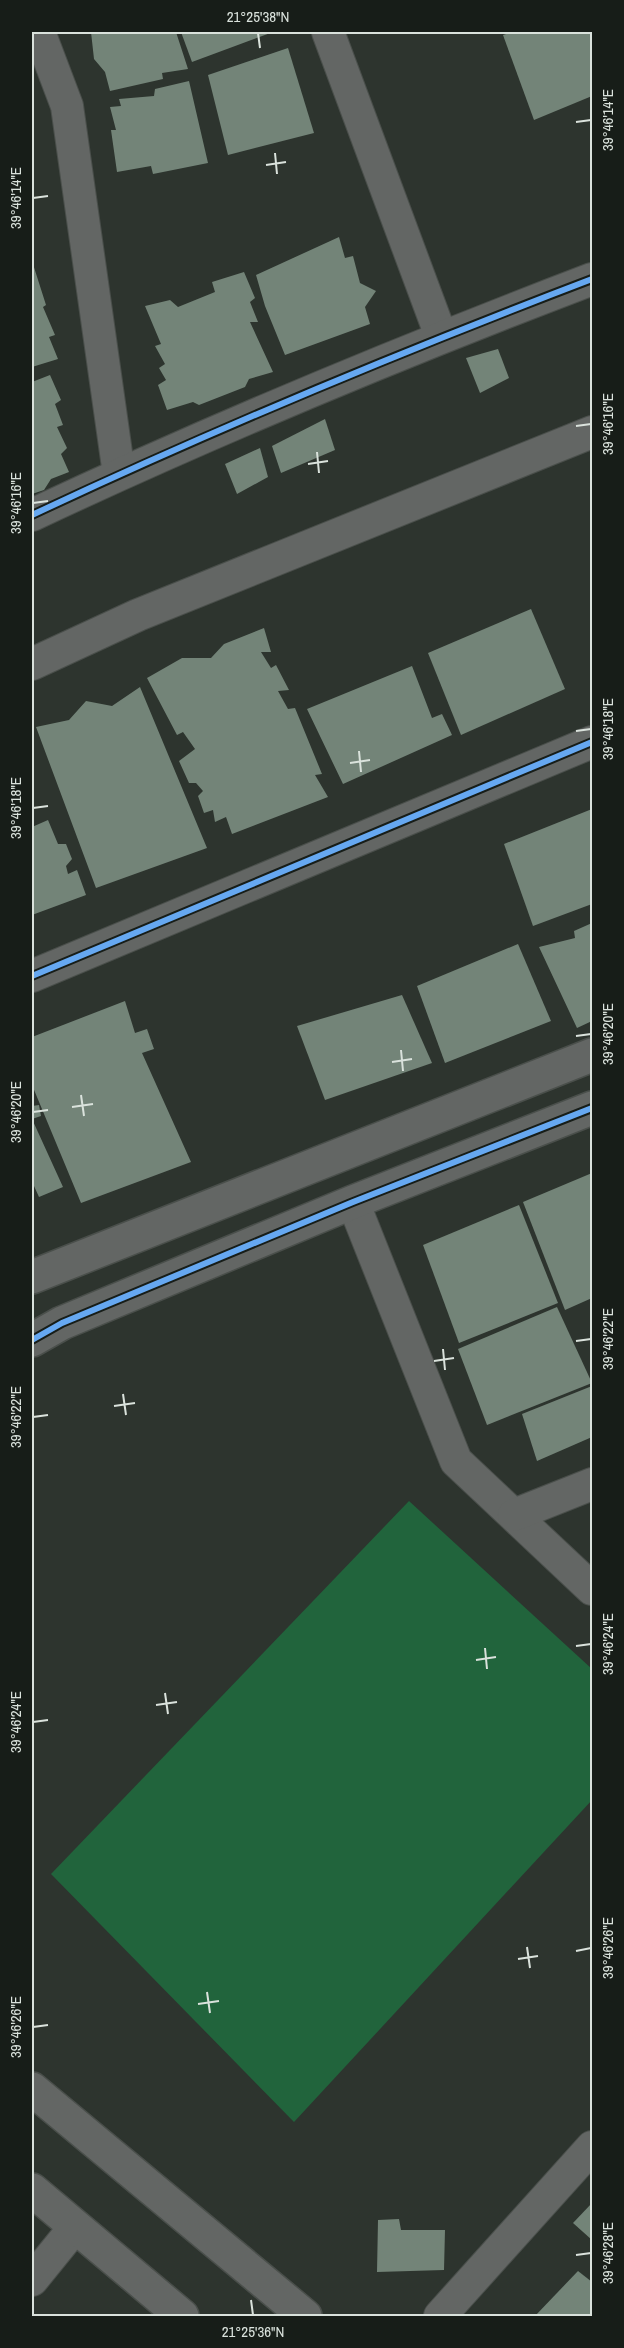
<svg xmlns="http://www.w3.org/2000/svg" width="624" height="2348" viewBox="0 0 624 2348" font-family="'Archivo Narrow',sans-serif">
<rect width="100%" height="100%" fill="#2d342e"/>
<!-- green -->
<polygon fill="#21643c" points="409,1501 592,1669 592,1800 294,2122 51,1874"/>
<!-- building -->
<g fill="#738478">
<polygon points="91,32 176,32 188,69 162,73 163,79 110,91 105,72 94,59"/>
<polygon points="181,32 273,32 192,62"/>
<polygon points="512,32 592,32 592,96 534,120 503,35"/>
<polygon points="288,48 314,133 228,155 208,75"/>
<polygon points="189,81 208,163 153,174 151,166 117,172 111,130 116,130 110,107 121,106 119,99 154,96 155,89"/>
<polygon points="339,237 345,258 353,256 360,283 376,291 365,307 370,324 285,355 265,306 256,275"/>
<polygon points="32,261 46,305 43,307 55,335 49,337 58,359 32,367"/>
<polygon points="244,272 255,298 250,302 258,322 250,322 273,372 249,379 245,387 199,405 193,402 167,410 158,385 166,380 159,368 165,364 155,346 161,344 145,306 170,300 178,307 215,292 212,282"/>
<polygon points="498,349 509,378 480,393 466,358"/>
<polygon points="50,375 61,400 55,404 63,425 57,427 67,448 61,454 69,472 51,479 44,490 32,494 32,382"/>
<polygon points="325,419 335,450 281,473 272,446"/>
<polygon points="260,448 268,477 237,494 225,464"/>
<polygon points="531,609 565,689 461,735 428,653"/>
<polygon points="264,628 271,652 261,652 271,668 276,665 289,690 278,691 288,709 295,708 322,774 315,775 328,797 232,834 226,817 215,822 213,810 204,813 198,796 203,791 196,783 189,783 179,761 195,749 183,732 177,735 147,678 182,658 211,658 224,644"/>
<polygon points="412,666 432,718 442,714 452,735 343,784 307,709"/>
<polygon points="140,687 207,848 96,888 36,727 69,720 86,701 112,706"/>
<polygon points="592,809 592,904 533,926 504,844"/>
<polygon points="48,820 58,844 66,844 72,859 66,866 68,874 77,870 86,895 32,915 32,827"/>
<polygon points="592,923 592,1021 577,1028 539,947 575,938 574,931"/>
<polygon points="518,944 551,1021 445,1063 417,986"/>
<polygon points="402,995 432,1063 325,1100 297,1026"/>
<polygon points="125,1001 135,1033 147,1029 154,1049 142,1053 191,1162 81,1203 32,1085 32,1037"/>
<polygon points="39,1105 41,1116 32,1119 63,1187 39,1197 34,1186 32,1187 32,1106"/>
<polygon points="592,1173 592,1298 565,1310 523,1202"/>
<polygon points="519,1205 558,1303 459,1343 423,1245"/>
<polygon points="557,1307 592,1383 487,1425 458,1349"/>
<polygon points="592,1386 592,1437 537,1461 522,1414"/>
<polygon points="592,2203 592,2240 573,2223"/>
<polygon points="399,2219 401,2230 445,2230 444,2270 377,2272 378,2220"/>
<polygon points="578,2271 592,2282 592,2316 535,2316"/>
</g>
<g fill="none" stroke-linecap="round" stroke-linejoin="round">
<!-- minor casing -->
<g stroke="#4a4f4b" stroke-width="34">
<g id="minor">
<polyline points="39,32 67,106 119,474"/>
<polyline points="328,32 441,336"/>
<path d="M 32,515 C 215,429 403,351 592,279"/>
<polyline points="32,664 138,615 592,432"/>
<polyline points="32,976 592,742"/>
<polyline points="353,1202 456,1461 592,1589"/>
<polyline points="514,1515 592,1484"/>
<polyline points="32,2280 75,2227"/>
<polyline points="440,2316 592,2147"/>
</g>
</g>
<!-- tertiary casing -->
<g stroke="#4a4f4b" stroke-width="36">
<g id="tertiary">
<polyline points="32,1277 592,1055"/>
<polyline points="32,1340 62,1323 353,1202 592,1108"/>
<polyline points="32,2089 305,2316"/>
<polyline points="32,2190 182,2316"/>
</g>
</g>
<!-- minor -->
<use href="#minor" stroke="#636664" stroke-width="32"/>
<!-- tertiary -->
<use href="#tertiary" stroke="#636664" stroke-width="33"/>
<!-- cycleway casing -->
<g stroke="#171d18" stroke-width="10">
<g id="cycleway">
<path d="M 32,515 C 215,429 403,351 592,279"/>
<polyline points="32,976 592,742"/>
<polyline points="32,1340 62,1323 353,1202 592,1108"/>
</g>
</g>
<!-- cycleway -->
<use href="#cycleway" stroke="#66a8f1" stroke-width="6"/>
</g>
<!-- ticks -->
<path fill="none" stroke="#dae2dc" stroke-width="2" d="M 258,33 L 260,48M 576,122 L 591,120M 275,153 L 277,174M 266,165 L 286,162M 33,198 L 48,196M 576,426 L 591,424M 317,452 L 319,473M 308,464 L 328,461M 33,503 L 48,501M 576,731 L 591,729M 359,751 L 361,772M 350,763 L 370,760M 33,808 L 48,806M 576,1036 L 591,1034M 401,1050 L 403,1071M 392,1062 L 412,1059M 81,1095 L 84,1116M 72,1107 L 93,1104M 33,1112 L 48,1110M 576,1341 L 591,1339M 443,1349 L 445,1370M 434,1361 L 454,1358M 123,1394 L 126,1415M 114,1406 L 135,1403M 33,1417 L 48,1415M 576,1646 L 591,1644M 485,1648 L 487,1669M 476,1660 L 496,1657M 165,1693 L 168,1714M 156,1705 L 177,1702M 33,1722 L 48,1720M 527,1947 L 530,1968M 576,1951 L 591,1948M 518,1959 L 538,1956M 207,1992 L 210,2013M 198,2004 L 219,2001M 33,2027 L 48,2025M 576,2255 L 591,2253M 251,2300 L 253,2315"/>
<!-- border -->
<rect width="624" height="2348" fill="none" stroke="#171d18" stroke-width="66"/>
<rect x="33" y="33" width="558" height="2282" fill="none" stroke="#dae2dc" stroke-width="2"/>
<g font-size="15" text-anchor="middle" fill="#dae2dc">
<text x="258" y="22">21°25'38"N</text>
<text transform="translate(608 120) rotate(-90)" y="5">39°46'14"E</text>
<text transform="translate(16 198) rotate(-90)" y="5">39°46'14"E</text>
<text transform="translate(608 424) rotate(-90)" y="5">39°46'16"E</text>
<text transform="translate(16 503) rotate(-90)" y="5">39°46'16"E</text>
<text transform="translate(608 729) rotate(-90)" y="5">39°46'18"E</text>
<text transform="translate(16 808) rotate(-90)" y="5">39°46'18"E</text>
<text transform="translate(608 1034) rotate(-90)" y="5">39°46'20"E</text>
<text transform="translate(16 1112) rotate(-90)" y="5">39°46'20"E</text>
<text transform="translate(608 1339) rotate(-90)" y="5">39°46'22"E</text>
<text transform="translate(16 1417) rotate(-90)" y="5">39°46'22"E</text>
<text transform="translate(608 1644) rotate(-90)" y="5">39°46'24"E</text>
<text transform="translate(16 1722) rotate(-90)" y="5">39°46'24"E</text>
<text transform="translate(608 1948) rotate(-90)" y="5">39°46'26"E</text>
<text transform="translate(16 2027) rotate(-90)" y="5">39°46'26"E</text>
<text transform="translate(608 2253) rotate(-90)" y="5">39°46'28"E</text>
<text x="253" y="2337">21°25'36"N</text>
</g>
</svg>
